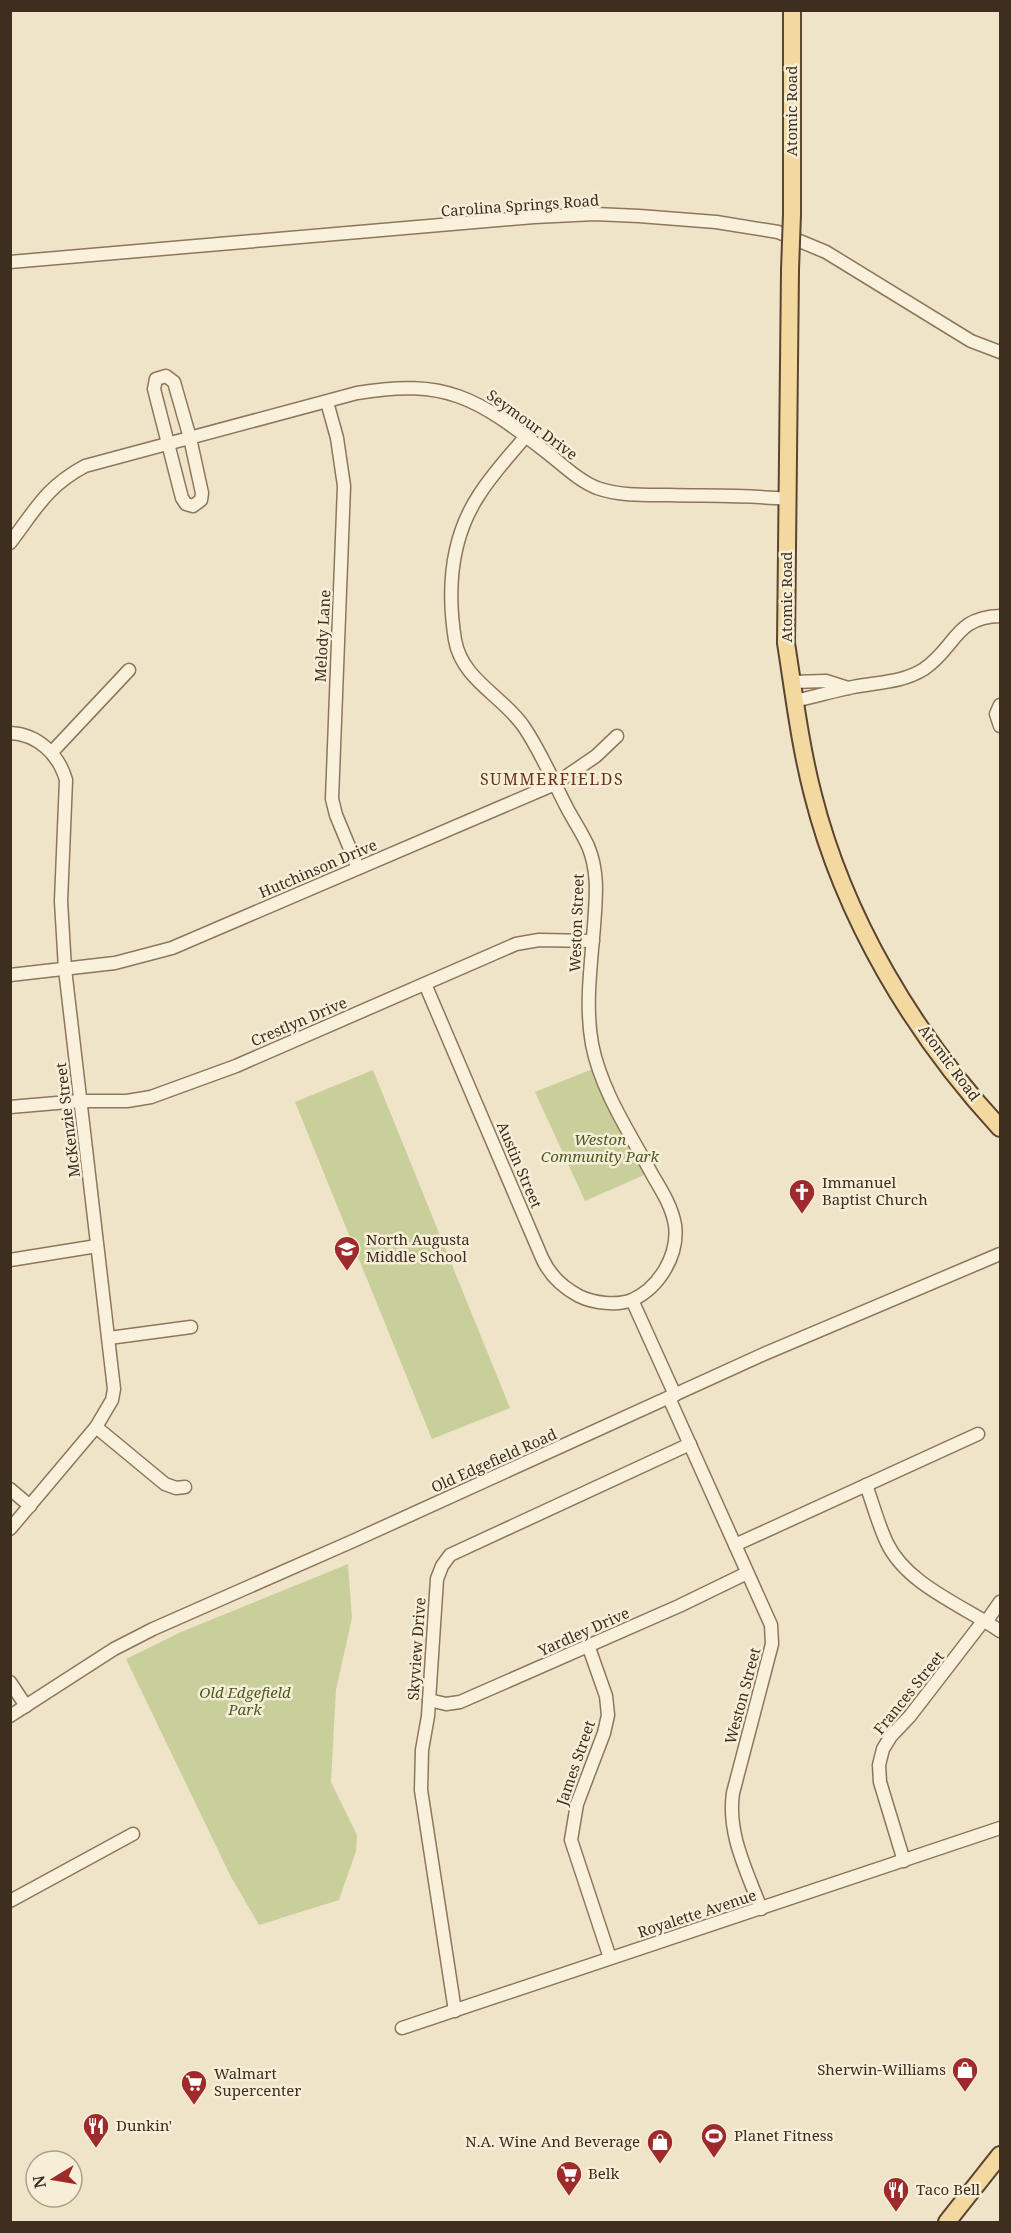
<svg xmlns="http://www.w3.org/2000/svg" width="1011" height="2233" viewBox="0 0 1011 2233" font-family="'Noto Serif',serif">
<rect width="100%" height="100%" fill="#f0e4c8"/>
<!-- green -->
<g fill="#c9cf9b">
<polygon points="595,1068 651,1172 585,1201 535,1092"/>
<polygon points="373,1070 510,1408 432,1439 295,1102"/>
<polygon points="348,1564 352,1618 336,1690 331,1782 357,1835 356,1851 339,1900 259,1925 231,1877 126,1659 181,1632"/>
</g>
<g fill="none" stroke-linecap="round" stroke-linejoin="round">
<!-- minor casing -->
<g stroke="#8d765c" stroke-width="15">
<g id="minor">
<polyline points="10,262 534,217 595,214 639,216 716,222 778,232 826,252 971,341 1000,352"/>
<polygon points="166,376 174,382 190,438 202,493 201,500 193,506 186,504 182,498 154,389 156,379"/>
<polyline points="327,402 337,438 344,486 332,799 336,815 358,868"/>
<path d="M 10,543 C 36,509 46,487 85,466 L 357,393 C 446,378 477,398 545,451 C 561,463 577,480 597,488 C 620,496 645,495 669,495 C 709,496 748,495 788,499"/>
<polyline points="792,682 826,681 848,688"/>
<path d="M 794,701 C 814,697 833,691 853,687 C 877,682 902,683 924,669 C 956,647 955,617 1000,616"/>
<polyline points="1000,705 996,714 1000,726"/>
<path d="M 10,733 C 38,734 59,755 66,780 L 61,901 L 65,969 L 114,1389 L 112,1400 L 96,1427 L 10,1529"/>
<polyline points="52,752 129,670"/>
<polyline points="10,975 115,963 172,948 555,784 596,756 617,736"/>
<path d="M 425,984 L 542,1258 C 550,1276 562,1287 579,1296 C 593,1303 617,1306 632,1300 C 659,1288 679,1255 675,1225 C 672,1207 662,1191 653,1176 C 631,1135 601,1091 592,1044 C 585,1006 591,965 594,926 C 596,898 599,872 588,846 C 582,833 574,821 567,808 C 553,781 541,752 524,727 C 503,696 462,680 455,640 C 447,590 450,539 479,495 C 492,474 510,455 526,436"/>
<polyline points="10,1107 80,1101 127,1101 151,1097 236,1066 516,944 539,940 593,941"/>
<polyline points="10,1260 97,1246"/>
<polyline points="632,1300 675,1395"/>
<polyline points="109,1338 191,1327"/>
<path d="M 669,1398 L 771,1625 L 772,1644 L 733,1793 C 727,1834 747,1871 761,1909"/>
<polyline points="96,1427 165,1484 176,1488 185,1487"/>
<path d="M 866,1485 C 873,1504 878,1524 887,1543 C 907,1585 964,1606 1000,1631"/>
<polyline points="10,1489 30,1506"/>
<polyline points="735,1545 978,1434"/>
<polyline points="986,1622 1000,1602"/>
<polyline points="588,1645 606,1696 608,1715 604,1733 577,1804 571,1840 610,1958"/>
<polyline points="10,1682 26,1706"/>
<polyline points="429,1700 446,1704 460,1702 679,1606 747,1573"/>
<polyline points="10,1716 114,1649 153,1629 353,1541 764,1354 1000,1254"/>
<polyline points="904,1861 880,1782 879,1765 883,1749 891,1736 910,1716 984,1620"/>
<polyline points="10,1901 133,1834"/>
<polyline points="455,2011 421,1790 422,1750 428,1716 437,1579 442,1566 450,1555 690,1444"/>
<polyline points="402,2028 1000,1828"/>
</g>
</g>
<!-- major casing -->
<g stroke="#5b4430" stroke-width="20">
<g id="major">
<polyline points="792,214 792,10"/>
<path d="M 790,270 L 786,643 C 794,694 800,745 813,795 C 844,918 914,1035 1000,1128"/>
<polyline points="947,2222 1000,2155"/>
</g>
</g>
<!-- minor -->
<use href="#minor" stroke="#faf1dc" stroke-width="12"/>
<!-- major -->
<use href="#major" stroke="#f3d9a0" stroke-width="16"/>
<!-- major-bridge casing -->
<g stroke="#5b4430" stroke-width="20" stroke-linecap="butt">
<polyline id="major-bridge" points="790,270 792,214"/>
</g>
<!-- major-bridge -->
<use href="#major-bridge" stroke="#f3d9a0" stroke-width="16"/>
</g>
<!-- icons -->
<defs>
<g id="church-pin" transform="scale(1.35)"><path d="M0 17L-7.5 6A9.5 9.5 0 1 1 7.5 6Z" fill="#9e2a2b" stroke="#f7eed8"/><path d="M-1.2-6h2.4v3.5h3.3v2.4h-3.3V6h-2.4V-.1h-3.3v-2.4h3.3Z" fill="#fff"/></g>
<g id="school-pin" transform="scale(1.35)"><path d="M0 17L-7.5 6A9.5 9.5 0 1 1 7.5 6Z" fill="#9e2a2b" stroke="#f7eed8"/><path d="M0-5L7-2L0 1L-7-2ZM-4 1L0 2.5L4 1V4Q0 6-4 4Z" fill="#fff"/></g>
<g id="shop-pin" transform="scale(1.35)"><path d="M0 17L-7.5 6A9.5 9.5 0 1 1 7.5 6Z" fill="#9e2a2b" stroke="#f7eed8"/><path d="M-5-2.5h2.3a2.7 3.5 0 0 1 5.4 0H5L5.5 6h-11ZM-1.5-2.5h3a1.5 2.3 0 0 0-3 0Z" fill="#fff"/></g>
<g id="supermarket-pin" transform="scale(1.35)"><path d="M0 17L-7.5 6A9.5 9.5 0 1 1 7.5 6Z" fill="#9e2a2b" stroke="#f7eed8"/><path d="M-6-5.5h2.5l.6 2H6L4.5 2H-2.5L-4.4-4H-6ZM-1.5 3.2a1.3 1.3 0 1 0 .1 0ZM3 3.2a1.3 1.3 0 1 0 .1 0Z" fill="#fff"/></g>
<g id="restaurant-pin" transform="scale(1.35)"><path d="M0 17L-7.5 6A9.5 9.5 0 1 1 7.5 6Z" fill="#9e2a2b" stroke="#f7eed8"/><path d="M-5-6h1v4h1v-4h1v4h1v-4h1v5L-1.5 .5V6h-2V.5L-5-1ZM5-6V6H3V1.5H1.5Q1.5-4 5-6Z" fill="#fff"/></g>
<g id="stadium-pin" transform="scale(1.35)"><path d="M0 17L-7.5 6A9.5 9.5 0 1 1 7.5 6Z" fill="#9e2a2b" stroke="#f7eed8"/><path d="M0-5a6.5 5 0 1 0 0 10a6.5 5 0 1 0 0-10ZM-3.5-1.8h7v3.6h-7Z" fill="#fff"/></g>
</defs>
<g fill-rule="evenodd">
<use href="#church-pin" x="802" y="1192"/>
<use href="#school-pin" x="347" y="1249"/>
<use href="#shop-pin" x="965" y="2070"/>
<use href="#supermarket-pin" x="194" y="2083"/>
<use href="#restaurant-pin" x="96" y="2126"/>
<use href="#stadium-pin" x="714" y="2136"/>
<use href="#shop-pin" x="660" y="2142"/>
<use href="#supermarket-pin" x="569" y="2174"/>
<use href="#restaurant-pin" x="896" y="2190"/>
</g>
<g text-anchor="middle" stroke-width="5" stroke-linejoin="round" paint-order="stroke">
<!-- street labels -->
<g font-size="15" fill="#3d2e20" stroke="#f7eed8">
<text transform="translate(792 111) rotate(-90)" y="5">Atomic Road</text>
<text transform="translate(520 206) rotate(-4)" y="5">Carolina Springs Road</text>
<text transform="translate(532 425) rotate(36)" y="5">Seymour Drive</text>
<text transform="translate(787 597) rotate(-90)" y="5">Atomic Road</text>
<text transform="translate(323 636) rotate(-87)" y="5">Melody Lane</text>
<text transform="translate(318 869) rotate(-23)" y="5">Hutchinson Drive</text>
<text transform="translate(577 923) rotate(-88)" y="5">Weston Street</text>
<text transform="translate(299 1022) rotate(-23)" y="5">Crestlyn Drive</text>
<text transform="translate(949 1063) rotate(53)" y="5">Atomic Road</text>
<text transform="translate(68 1120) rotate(-97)" y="5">McKenzie Street</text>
<text transform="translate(519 1165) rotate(67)" y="5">Austin Street</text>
<text transform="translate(494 1461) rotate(-24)" y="5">Old Edgefield Road</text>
<text transform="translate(584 1632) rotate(-24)" y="5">Yardley Drive</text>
<text transform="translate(417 1649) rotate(-86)" y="5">Skyview Drive</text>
<text transform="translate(909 1693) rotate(-51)" y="5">Frances Street</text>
<text transform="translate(743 1696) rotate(-75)" y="5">Weston Street</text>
<text transform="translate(576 1763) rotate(-71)" y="5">James Street</text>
<text transform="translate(697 1914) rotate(-18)" y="5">Royalette Avenue</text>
</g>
<!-- park labels -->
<g font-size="15" font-style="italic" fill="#4d5a26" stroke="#f7eed8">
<text x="600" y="1145">Weston<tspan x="600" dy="17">Community Park</tspan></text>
<text x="245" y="1698">Old Edgefield<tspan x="245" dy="17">Park</tspan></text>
</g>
<!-- poi labels -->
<g font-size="15" fill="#3d2e20" stroke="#f7eed8" text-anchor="start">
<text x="822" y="1188">Immanuel<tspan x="822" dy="17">Baptist Church</tspan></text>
<text x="366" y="1245">North Augusta<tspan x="366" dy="17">Middle School</tspan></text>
<text x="946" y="2075" text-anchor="end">Sherwin-Williams</text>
<text x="214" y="2079">Walmart<tspan x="214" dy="17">Supercenter</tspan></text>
<text x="116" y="2131">Dunkin'</text>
<text x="734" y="2141">Planet Fitness</text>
<text x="640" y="2147" text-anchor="end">N.A. Wine And Beverage</text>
<text x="588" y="2179">Belk</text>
<text x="916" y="2195">Taco Bell</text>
</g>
<!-- neighbourhood labels -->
<g font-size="16" letter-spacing="1.5" fill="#6b2e1e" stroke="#f7eed8">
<text x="552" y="785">SUMMERFIELDS</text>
</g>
</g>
<!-- border -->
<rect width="1011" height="2233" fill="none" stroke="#3d2e20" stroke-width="24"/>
<!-- north arrow -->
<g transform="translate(54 2179) rotate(259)"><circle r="28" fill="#f7eed8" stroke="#ada18e" stroke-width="1.5"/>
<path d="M0-4.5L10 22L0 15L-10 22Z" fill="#9e2a2b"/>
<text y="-9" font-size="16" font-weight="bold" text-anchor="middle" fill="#3d2e20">N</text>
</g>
</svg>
